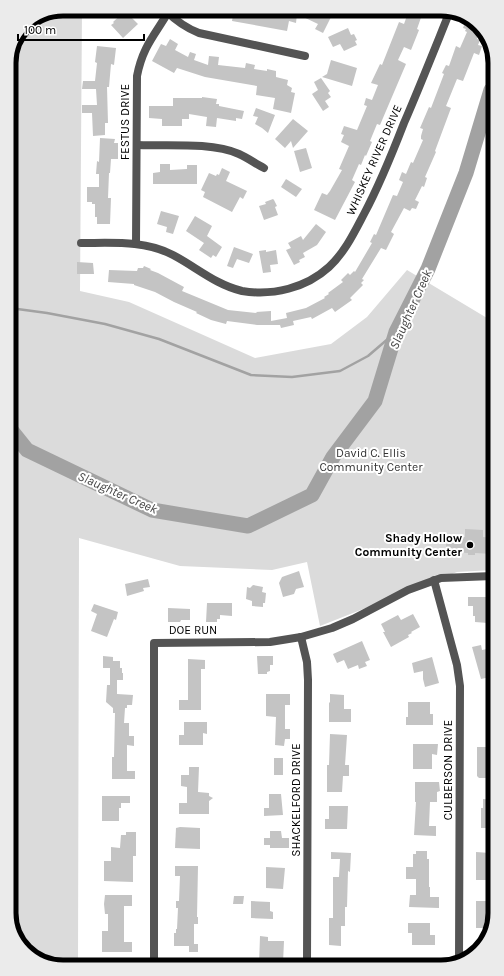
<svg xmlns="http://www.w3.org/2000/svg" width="504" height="976" viewBox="0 0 504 976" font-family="Karla,sans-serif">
<rect width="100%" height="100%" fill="#fff"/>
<!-- green -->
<polygon fill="#dbdbdb" points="63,9 82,9 80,291 129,302 255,358 331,344 367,317 407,270 492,321 493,570 457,572 320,626 307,562 272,570 180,566 79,538 78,967 60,967 33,958 13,934 9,60 25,25"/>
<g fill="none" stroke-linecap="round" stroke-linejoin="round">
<!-- stream -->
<polyline stroke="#a2a2a2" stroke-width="2.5" points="10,308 47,313 105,324 159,339 251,375 292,377 340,371 368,356 396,332"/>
<!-- river -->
<polyline stroke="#a2a2a2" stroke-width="15" points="11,430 27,450 152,510 248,526 312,495 333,457 375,401 396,332 428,269 466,173 491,90"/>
</g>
<!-- building -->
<g fill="#c4c4c4">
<polygon points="127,9 132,9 136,14 132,18 138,24 123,38 111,25 114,23 113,22"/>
<polygon points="234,9 324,9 330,12 329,14 332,15 323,33 315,29 318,24 297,14 296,23 289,21 287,31 232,21"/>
<polygon points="414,9 424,9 417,29 419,30 411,50 404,47 398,60 406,64 380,125 377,124 370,141 372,142 366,156 365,155 361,165 359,164 352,180 355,182 335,220 314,210 322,193 327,195 330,191 342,170 339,169 349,146 341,142 344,135 341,134 344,126 357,130 367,106 364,105 366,98 372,100 378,85 371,83 380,64 382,65 399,22 404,24 409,10 413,11"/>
<polygon points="467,17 471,18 481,30 477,39 480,40 478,45 482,46 479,55 474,53 463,81 457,79 446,106 451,108 435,151 436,152 425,177 427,178 424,187 422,186 415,200 419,202 416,209 412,208 410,211 404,208 391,232 394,234 386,250 381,248 362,279 364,280 361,283 363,285 350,298 352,300 335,312 332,308 312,319 311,317 293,321 294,325 281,328 280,325 257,325 227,321 226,324 211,320 196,313 197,312 174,302 155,292 134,285 134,284 108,282 109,270 137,271 138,268 143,268 144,266 151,269 150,270 158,273 184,287 182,291 228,310 257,313 256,312 271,311 271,321 287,318 286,313 306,308 325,298 324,297 329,294 328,293 343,282 341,280 348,273 350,275 354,271 355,272 372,243 370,242 374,234 376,235 393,195 397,196 403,182 399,180 402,172 406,174 411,162 413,163 423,140 421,139 421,136 423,129 420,128 429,107 431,108 444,74 442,73 446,65 449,66 456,46 460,48 467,32 465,31 466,29 463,28"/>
<polygon points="348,28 351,35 354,34 357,40 355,41 357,45 344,51 340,44 333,47 328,37"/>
<polygon points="170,39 178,44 175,50 188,57 190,52 196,54 194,60 208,65 209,56 219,57 218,65 245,68 246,63 255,65 254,69 267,71 267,69 276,71 276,77 288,80 287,85 292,88 291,92 295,93 291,113 273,109 275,98 256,95 257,86 205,77 177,68 174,73 152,61 161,44 166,46"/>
<polygon points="97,46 116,48 114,65 111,64 109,87 107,87 108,123 105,123 105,135 93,136 92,113 82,113 82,105 97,105 96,89 82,89 83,81 95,81 97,63 95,62"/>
<polygon points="331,60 357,68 352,86 322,77 327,74"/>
<polygon points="321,78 330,91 328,93 331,97 325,101 329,107 323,111 312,94 318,90 314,82"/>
<polygon points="202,97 217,99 216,104 219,104 219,106 244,111 242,119 236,118 236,121 217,118 216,127 206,126 207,117 189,114 189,119 182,119 182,126 162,126 162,119 149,118 149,106 173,106 173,98 202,98"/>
<polygon points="256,108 275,115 268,133 262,128 255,124 258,117 253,116"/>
<polygon points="293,119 308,131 293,148 291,141 285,148 275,139"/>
<polygon points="100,138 115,139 114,143 118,143 118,159 111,159 110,173 109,173 108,198 111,198 110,224 97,224 97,217 95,217 95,204 92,204 92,202 87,202 87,187 99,187 99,174 96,174 97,161 99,162"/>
<polygon points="306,148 312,168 300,172 294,151"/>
<polygon points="160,164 170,164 170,170 187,169 187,165 197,165 197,184 153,184 153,173 160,172"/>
<polygon points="222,168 230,172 226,181 247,191 243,199 240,197 232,212 203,197 205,192 201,190 209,173 216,176 217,174 219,175"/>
<polygon points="286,179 302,189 296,197 281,187"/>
<polygon points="273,199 274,200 277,206 275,207 278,215 264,220 259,206 266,204 265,202"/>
<polygon points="161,211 179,216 173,234 166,232 167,227 157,224"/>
<polygon points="195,216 212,226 207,236 222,247 216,257 213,255 211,258 199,250 204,243 186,231"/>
<polygon points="316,224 326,232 317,245 303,253 305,257 299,260 300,262 294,265 286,250 291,248 288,243 301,236 303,240"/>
<polygon points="234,247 253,254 249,263 237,259 233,268 227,266"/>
<polygon points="266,250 266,252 276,250 278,264 270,265 271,272 263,273 259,251"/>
<polygon points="77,262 93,263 94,274 77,274"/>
<polygon points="465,529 483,530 483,537 493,538 493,554 475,553 475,555 468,555 468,553 446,552 446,536 465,537"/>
<polygon points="299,571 304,587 296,589 294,594 283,597 279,583 282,577"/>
<polygon points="148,579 150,587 143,588 144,591 127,596 125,584"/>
<polygon points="253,585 263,587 262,592 266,593 265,603 263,603 263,607 252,606 252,601 246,599 247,587 250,588"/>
<polygon points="468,597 488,597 488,600 492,605 492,609 488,613 488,623 475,622 475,616 473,616 473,606 468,606"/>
<polygon points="207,603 232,603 232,616 220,615 220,619 217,619 217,622 206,622"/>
<polygon points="94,604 118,612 116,620 114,619 107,637 91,631 97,614 91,611"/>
<polygon points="168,608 190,609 190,620 181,620 180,622 168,622"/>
<polygon points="413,614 420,627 411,632 412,633 408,635 409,637 391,647 383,632 385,632 381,624 398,615 401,620"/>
<polygon points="362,641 370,660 365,662 367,666 359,669 358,665 348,669 344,660 337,663 333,654"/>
<polygon points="481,645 482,650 487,649 491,664 488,665 490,677 481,679 472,647"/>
<polygon points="103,656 113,657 113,661 120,661 120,668 122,668 122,673 123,673 123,680 117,680 117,694 133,695 132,705 127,705 127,708 125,708 124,723 129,723 129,736 134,736 134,746 127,745 127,771 135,771 135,779 112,779 112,757 114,757 115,713 113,713 113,708 106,702 107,685 110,685 110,668 103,668"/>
<polygon points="257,656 273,656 273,665 270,665 270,671 267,672 267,674 258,674"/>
<polygon points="432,657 439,683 425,687 423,679 423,671 414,673 412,663"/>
<polygon points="188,659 205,660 205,669 201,669 201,710 179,710 179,700 188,700"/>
<polygon points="266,694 290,694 290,705 285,705 285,729 290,729 290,739 285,739 284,746 275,745 276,717 266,716"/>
<polygon points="330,694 344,695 344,709 351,709 351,722 329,722 329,702 330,703"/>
<polygon points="408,702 430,702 430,714 433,714 433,725 406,725 406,717 408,717"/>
<rect x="486" y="710" width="8" height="15"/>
<polygon points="184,722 207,722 207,734 203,733 203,745 179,745 179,735 184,735"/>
<polygon points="330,734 347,735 345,765 349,765 349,776 343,776 342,792 327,792 327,765 329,765"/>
<polygon points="413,744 438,744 437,755 432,754 432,769 413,769"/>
<polygon points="477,747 487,747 487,755 494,755 494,778 479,778 477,776"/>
<rect x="274" y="758" width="9" height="17"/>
<polygon points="189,767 199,767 198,792 209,793 209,796 213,798 209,801 209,814 179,814 179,803 187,803 187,787 181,786 181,775 189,775"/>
<polygon points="415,782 439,782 440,791 437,792 437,802 430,802 429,826 436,826 436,836 414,835 416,802 415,802"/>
<polygon points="269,794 281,794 283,815 264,816 264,808 269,808"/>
<polygon points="102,796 130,796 130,803 121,803 121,808 119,808 119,821 102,821"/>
<polygon points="483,799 494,800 495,828 481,828 481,808 483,808"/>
<polygon points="329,806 348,806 347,829 325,829 325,819 329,819"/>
<polygon points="180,827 200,828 200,849 175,848 176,828"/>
<polygon points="270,831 281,831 282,838 289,838 289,848 270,848 270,845 264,845 264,838 270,838"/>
<polygon points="126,832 136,832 136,856 133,856 133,882 104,881 104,861 111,861 111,847 120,848 121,835 126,835"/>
<polygon points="416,851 427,851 427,859 429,859 429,887 430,887 430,897 439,897 439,908 409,907 410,895 416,895 416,879 406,879 406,867 413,867 413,854 416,854"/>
<polygon points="331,852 351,853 350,872 348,871 347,907 345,907 345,926 341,926 341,946 329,945 329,918 333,918 333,877 339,877 340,859 331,859"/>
<polygon points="476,852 490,853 490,872 488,872 487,880 476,880"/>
<polygon points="175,866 198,866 197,917 198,917 198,924 194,924 194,944 198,944 198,952 189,952 189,946 174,946 174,933 176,933 176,929 177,929 178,908 176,908 176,901 179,901 180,876 175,876"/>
<polygon points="266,867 285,868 283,889 266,888"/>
<polygon points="105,895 132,895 132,906 124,906 124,942 132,942 132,952 102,952 102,931 108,931 108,914 105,914 104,904"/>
<polygon points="234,896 244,896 243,904 233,904"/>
<polygon points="251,901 270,902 270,911 273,912 273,919 251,918"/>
<polygon points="476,901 490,901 490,905 492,905 491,910 495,910 490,928 476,928"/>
<polygon points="408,923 430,923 430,935 435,935 435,945 412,945 412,933 408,933"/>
<polygon points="260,936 268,937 268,941 284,941 283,963 277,963 277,964 259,965"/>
</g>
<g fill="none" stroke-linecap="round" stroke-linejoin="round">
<!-- minor -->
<g stroke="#545454" stroke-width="8">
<path d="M 165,10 C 175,20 186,28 199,33 L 305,56"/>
<path d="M 137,145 C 167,146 212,142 239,154 C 248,158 256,164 264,168"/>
<path d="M 81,243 C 112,243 145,240 173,255 C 196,267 216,285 242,291 C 273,296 306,288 329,267 C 345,252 354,233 364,214 C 380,184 392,154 404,123 C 420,86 435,48 450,11"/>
<path d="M 136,244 L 137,76 C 143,45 156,34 170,9"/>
<polyline points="434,580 457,665 460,686 459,963"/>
<polyline points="301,637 307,662 308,680 307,964"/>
<polyline points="154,966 154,643 270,642 301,637 332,628 353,619 408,590 441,578 493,576"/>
</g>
</g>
<!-- markers -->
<circle fill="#000" stroke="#fff" stroke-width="1.5" cx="470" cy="545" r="4"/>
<g text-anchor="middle" stroke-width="4" stroke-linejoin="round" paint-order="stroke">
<!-- street labels -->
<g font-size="12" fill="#000" stroke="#fff">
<text transform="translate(125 122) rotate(-90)" y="4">FESTUS DRIVE</text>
<text transform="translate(374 160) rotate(-66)" y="4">WHISKEY RIVER DRIVE</text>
<text x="193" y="634">DOE RUN</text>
<text transform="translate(448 770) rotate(-90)" y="4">CULBERSON DRIVE</text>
<text transform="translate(296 800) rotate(-90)" y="4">SHACKELFORD DRIVE</text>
</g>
<!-- park labels -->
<g font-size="12" fill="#323232" stroke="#fff">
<text x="371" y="457">David C. Ellis<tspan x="371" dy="14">Community Center</tspan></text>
</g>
<!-- poi labels -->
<g font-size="12" font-weight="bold" fill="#000" stroke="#fff" text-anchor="end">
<text x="462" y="542">Shady Hollow<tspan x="462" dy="14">Community Center</tspan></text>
</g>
<!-- water labels -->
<g font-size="13" font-style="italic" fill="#434343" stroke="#fff">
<text transform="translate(410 309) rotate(-66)" y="5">Slaughter Creek</text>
<text transform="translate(118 492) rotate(24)" y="5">Slaughter Creek</text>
</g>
</g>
<!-- crop -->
<path d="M0 0H504V976H0ZM63 16H441A47 47 0 0 1 488 63V913A47 47 0 0 1 441 960H63A47 47 0 0 1 16 913V63A47 47 0 0 1 63 16Z" fill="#ebebeb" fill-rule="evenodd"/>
<path fill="none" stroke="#000" stroke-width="5" d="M63 16H441A47 47 0 0 1 488 63V913A47 47 0 0 1 441 960H63A47 47 0 0 1 16 913V63A47 47 0 0 1 63 16Z"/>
<!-- scale -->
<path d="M18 34v6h126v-6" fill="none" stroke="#000000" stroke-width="2"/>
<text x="24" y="34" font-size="12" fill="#000000" stroke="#ffffff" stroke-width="3" paint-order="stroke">100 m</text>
</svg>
